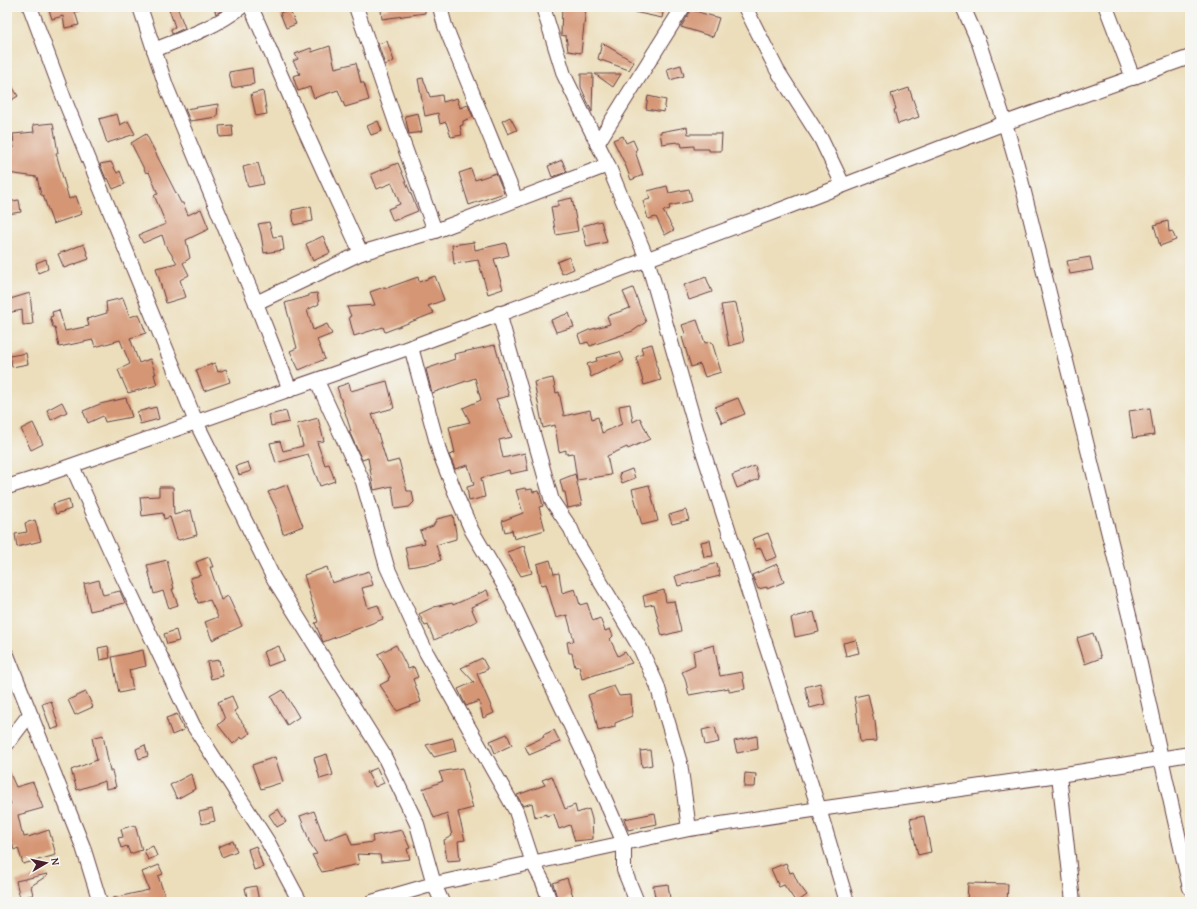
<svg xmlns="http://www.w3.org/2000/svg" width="1197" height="909" viewBox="0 0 1197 909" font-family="'Gentium Book Plus',serif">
<rect width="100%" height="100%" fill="#f6f6f2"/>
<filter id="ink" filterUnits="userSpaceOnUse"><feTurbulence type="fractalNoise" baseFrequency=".025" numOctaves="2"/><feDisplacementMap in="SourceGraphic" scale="8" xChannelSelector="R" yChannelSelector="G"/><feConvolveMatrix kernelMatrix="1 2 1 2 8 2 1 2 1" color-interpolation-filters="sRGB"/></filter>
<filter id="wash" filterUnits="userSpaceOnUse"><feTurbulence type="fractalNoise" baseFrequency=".012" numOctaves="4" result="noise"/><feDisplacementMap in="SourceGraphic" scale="16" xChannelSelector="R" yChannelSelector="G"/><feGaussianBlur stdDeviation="0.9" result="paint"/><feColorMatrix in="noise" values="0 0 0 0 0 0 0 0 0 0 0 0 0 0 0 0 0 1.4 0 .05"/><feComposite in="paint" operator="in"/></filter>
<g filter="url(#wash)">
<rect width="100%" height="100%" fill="#ecdebb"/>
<g id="blocks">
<!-- building -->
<g fill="#d59674">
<polygon points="48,7 84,7 84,9 75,12 79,25 65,28 63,16 52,19"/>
<polygon points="174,7 177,7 185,28 172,34 171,29 175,27 169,9"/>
<polygon points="214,7 227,7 216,14"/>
<polygon points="388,7 425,7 425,13 382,19 381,10 389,9"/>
<polygon points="562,7 586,7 581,53 568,51 566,36 561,35"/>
<polygon points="630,7 664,7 662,18 629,11"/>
<polygon points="289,9 296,24 286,28 280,13"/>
<polygon points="691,10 719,18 713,37 681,27"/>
<polygon points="387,41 394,61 385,65 378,44"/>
<polygon points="602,43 634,62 629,70 598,59"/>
<polygon points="330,46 335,68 356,63 361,83 364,83 369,100 345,107 338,90 314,98 310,87 298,91 293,76 300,74 293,61 298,59 295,54 311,48 312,52"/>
<polygon points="681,65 684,76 670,80 667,69"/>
<polygon points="252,68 254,84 232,88 229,72"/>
<polygon points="581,74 593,74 592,112 581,87"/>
<polygon points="595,74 621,74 613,87"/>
<polygon points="7,78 18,96 7,103"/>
<polygon points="423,78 430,97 442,95 443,102 457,98 460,108 468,105 473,117 463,121 463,125 460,126 462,135 451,137 446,122 440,124 438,113 425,116 418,79"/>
<polygon points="909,88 919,117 898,124 894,110 896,109 891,94"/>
<polygon points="263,91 267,114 256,116 251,94"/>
<polygon points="648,96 666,100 664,112 646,109"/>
<polygon points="218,104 217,117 190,121 185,109"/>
<polygon points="418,113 422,132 409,134 405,116"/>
<polygon points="117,114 120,125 128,121 135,134 107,143 99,119"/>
<polygon points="510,117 517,130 508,134 502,121"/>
<polygon points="378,121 382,131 371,135 367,126"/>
<polygon points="53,123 58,153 56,153 69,199 76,196 82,214 53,224 43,195 41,195 37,177 7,173 7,146 14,148 13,134 34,132 33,125"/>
<polygon points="232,125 233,136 220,137 219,126"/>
<polygon points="687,127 688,134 722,134 721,151 709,151 709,149 694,149 694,146 682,147 681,143 678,143 677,142 662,144 660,132"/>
<polygon points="146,134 181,203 183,203 188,215 201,209 209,229 186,240 190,258 183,263 189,275 180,280 186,297 166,303 156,268 177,263 165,244 162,235 143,243 139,235 166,224 154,195 158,194 149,172 146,173 131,143"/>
<polygon points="623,136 626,143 633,140 637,149 635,151 643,175 631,180 625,164 613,140"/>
<polygon points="562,160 567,172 552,177 548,166"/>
<polygon points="111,162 117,173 120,171 125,184 113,189 108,178 106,179 100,164"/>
<polygon points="258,163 264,184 248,187 243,167"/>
<polygon points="398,163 418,211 393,221 388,209 400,204 392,183 377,189 371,174"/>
<polygon points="471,169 475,180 496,173 504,193 469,205 459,173"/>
<polygon points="667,186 669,193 689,189 692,201 669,206 670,209 663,211 674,230 665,235 656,217 648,219 643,201 650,199 648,191"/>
<polygon points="572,198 578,231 556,235 551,207 558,206 558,201"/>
<polygon points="19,200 21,212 7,214 7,202"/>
<polygon points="311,206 313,221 294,225 292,210"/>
<polygon points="601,221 607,242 587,247 582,226"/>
<polygon points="1168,221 1169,232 1172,231 1176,240 1160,246 1154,225"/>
<polygon points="269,222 273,237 282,236 284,250 264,253 261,234 258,224"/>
<polygon points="323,236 330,253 313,261 306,244"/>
<polygon points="474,242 475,250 506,243 509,255 494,259 503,289 488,294 478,260 454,264 452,245"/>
<polygon points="84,244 89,259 64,268 58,254"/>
<polygon points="569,257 574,269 562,274 557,262"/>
<polygon points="1090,257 1093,270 1070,274 1067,261"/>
<polygon points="46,259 48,269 38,273 36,263"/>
<polygon points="435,276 444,300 428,306 434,313 385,332 383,327 354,336 349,317 351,316 347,307 375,305 370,292 384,287 387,288 418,277 419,282"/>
<polygon points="706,277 712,292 689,300 684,285"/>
<polygon points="633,288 646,322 633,331 590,346 588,342 581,344 578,335 589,330 610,324 607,316 630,308 623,292"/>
<polygon points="30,293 33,324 23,325 22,310 7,313 7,300"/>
<polygon points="317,293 319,304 307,310 313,330 327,324 332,334 317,340 325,359 299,370 290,351 297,348 285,303 309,296 309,294"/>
<polygon points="123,298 130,317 139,314 146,333 130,338 139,363 150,359 156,374 154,374 157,385 128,393 118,370 130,364 120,340 95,347 93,340 59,347 55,327 53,327 50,317 53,316 52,312 59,310 65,331 89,326 87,319 107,313 106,302"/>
<polygon points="736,303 744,342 729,346 721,305"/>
<polygon points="569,313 574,327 556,332 551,320"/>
<polygon points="697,320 705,343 712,342 721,372 705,377 700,364 691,367 682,337 686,336 682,325"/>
<polygon points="652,344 657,362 655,362 661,380 644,385 636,357 643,354 641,347"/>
<polygon points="495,345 509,396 496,399 512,437 499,440 503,458 525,453 528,470 510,474 509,470 481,478 485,497 469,501 467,487 474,485 468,465 455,469 449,455 455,453 449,427 470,422 463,408 481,400 475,378 432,393 426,369 455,359 454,354"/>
<polygon points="620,352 624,361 591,377 587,364 597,361 596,358"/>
<polygon points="26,353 28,364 12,367 10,356"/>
<polygon points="215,363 218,372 226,369 230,382 204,391 196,370"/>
<polygon points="553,378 556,393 559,392 564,416 590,410 592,419 598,417 602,433 622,424 619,406 630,404 633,422 640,418 650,439 628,449 627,447 607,456 611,475 577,480 573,453 566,454 566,450 559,452 555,425 543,428 534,382"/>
<polygon points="387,381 394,408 372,414 387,463 399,460 407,491 412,491 414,502 409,507 395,509 392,486 374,490 368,458 362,460 349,431 351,431 337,387 349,383 351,391"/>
<polygon points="126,398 132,417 105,422 103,416 88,423 83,411 100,404"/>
<polygon points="738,398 745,414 722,423 715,407"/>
<polygon points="62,402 67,412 51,420 47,410"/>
<polygon points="156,407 159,419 140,424 137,412"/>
<polygon points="1150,408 1154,435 1133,438 1129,411"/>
<polygon points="286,411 289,422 271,426 269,415"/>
<polygon points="318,418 324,441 317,442 325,465 329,464 335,481 320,486 308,454 276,463 270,443 280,441 283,451 303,446 297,424"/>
<polygon points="33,423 43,444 31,450 21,429"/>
<polygon points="248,462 251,471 239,475 236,466"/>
<polygon points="755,466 759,479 737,488 732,475"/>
<polygon points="632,469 635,478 622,483 619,474"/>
<polygon points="575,474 582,505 568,508 565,492 563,492 560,480"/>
<polygon points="287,485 303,526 283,534 276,508 268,492"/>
<polygon points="649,485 658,521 642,525 632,489"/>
<polygon points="159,487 173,487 174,515 191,510 197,535 179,540 177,539 170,517 164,519 163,513 142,516 140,497 159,496"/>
<polygon points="525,488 526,490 532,489 533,492 539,491 543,506 539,507 545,530 514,539 512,530 505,532 502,521 523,513 516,490"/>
<polygon points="69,499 71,509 56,514 53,504"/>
<polygon points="686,510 689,520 672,524 669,515"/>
<polygon points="453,515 456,533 456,539 436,545 441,560 433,563 409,567 405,547 425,543 420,531 433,526 437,519"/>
<polygon points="35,520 41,541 17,547 15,534 27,532 25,523"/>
<polygon points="768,533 777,557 766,561 761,548 756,549 752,539"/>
<polygon points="710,540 713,556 704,557 701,542"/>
<polygon points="524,546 532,573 521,576 507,552"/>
<polygon points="209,557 213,567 210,567 221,600 228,596 242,626 212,640 205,622 218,617 210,600 198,603 190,578 201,575 196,562"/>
<polygon points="167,560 174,589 172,589 178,605 169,608 163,591 154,594 147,565"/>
<polygon points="550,560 554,574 559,573 562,593 575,589 580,605 587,603 593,621 600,618 605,631 610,629 613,636 610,639 618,656 625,652 632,663 582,679 579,666 575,667 572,653 569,653 567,642 574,641 567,615 556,618 546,584 541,585 537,564"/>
<polygon points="717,563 720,576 678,586 675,576"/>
<polygon points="777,564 784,582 767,589 767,587 758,589 752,575"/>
<polygon points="327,567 332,583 369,571 373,585 362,588 368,608 378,605 383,619 323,642 315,623 318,622 304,575"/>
<polygon points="99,580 103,595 120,591 125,603 90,611 84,584"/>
<polygon points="487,590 490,599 471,607 477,621 434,640 428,625 425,626 419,614 434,607 452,603 453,605"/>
<polygon points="664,590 666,602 674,601 681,631 662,636 654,604 645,606 643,596"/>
<polygon points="814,612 819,632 795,637 791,618"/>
<polygon points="176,630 179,641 167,644 164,634"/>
<polygon points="1093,633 1101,658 1085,664 1077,638"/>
<polygon points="856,640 859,653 846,656 843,643"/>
<polygon points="396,645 408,669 414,667 418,677 413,679 421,702 397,711 380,685 389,680 388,678 390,677 378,654"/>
<polygon points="714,645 720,676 742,672 745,689 729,692 729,688 689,695 685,678 682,672 695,666 693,651"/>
<polygon points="108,646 110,658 100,660 98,648"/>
<polygon points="279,646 284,660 268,666 263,652"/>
<polygon points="143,650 146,666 129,670 133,690 119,693 112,657"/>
<polygon points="482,658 488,669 477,674 494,713 483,718 479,701 466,706 458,689 474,682 461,668"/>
<polygon points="219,660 223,676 211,679 207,662"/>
<polygon points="820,683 825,704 810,708 805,687"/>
<polygon points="614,686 619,696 631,695 632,716 615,723 615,727 598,731 595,715 588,695"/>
<polygon points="283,690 299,717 287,725 271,697"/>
<polygon points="86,692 93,707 75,715 68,700"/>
<polygon points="868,694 874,721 875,721 877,741 860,742 856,707 854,697"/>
<polygon points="232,696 237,709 234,711 250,733 242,739 241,737 233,744 218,725 225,719 218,702"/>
<polygon points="51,701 59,727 51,730 42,704"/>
<polygon points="177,714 184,730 172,735 166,718"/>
<polygon points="715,727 719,742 705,745 702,730"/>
<polygon points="554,730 560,742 529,755 525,746 544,737 543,735"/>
<polygon points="507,734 512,745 495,753 490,741"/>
<polygon points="103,735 110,771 112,771 116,787 106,789 105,781 77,790 71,770 97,760 92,738"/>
<polygon points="757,736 758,749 737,753 734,741"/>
<polygon points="453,738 456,751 434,757 426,745"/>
<polygon points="145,745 148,756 139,759 136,749"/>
<polygon points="650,750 652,765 642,767 640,751"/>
<polygon points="327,754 333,775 320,779 314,758"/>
<polygon points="275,757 283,782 261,789 252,765"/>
<polygon points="7,767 16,787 33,782 43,808 18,815 22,833 23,833 24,837 28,836 28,837 49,830 56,855 23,864 18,848 14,850 7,824 7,804 11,804 7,790"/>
<polygon points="377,768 384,783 375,787 367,772"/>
<polygon points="462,768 473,808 458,812 465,840 458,841 460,860 447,861 444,840 452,836 447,813 434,818 423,789 443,781 439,772"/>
<polygon points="745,773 756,774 755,787 744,787"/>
<polygon points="191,774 195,789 177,799 170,785"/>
<polygon points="552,776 565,809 575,805 577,813 589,809 592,819 593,839 575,841 570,825 559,829 554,814 546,816 546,814 535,817 532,803 523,806 517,795 545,785 542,780"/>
<polygon points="212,809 215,821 202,824 199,812"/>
<polygon points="278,809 286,822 277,827 269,815"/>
<polygon points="314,811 325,840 347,832 352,845 373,842 372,836 402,830 410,848 407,849 410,859 381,862 380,855 357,854 359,864 322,872 312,855 317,854 308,840 309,840 300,816"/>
<polygon points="655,813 657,824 628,830 624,819"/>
<polygon points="924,816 931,852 918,855 910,819"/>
<polygon points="135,825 142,850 130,854 127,846 121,848 118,838 123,837 121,829"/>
<polygon points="233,841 237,851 222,857 218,847"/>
<polygon points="153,846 157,856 148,860 144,850"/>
<polygon points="256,846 263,867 254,870 248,849"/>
<polygon points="786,863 790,873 793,872 798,883 807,895 797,902 796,902 784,885 779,887 771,869"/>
<polygon points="159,865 163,874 158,876 167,902 114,902 113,898 149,890 142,872"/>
<polygon points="47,874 48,875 31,886 33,895 20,898 16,881"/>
<polygon points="567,878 573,896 558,902 553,883"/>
<polygon points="968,883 1008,884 1007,902 967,902"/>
<polygon points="668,884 670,899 656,902 653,886"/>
<polygon points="256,886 259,901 248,902 245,888"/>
</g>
</g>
</g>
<g filter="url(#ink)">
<use href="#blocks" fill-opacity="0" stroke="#623c41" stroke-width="1"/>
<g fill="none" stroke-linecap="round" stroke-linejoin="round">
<!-- minor casing -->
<g stroke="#623c41" stroke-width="16">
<g id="minor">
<polyline points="30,7 65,101 196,422 274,579 383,754 417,824 434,884 442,902"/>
<polyline points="140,7 166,86 256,303 290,390"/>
<polyline points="251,7 303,126 361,253"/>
<polyline points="356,7 397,126 435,231"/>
<polyline points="440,7 445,26 516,200"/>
<polyline points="543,7 564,75 608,165 647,259 699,439 819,809 847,902"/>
<polyline points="745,7 777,70 821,139 843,185"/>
<polyline points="963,7 979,43 1005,123 1019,172 1130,619 1190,888"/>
<polyline points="1106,7 1133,78"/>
<path d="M 154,50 C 184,38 216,27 241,7"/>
<polyline points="597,144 683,7"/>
<polyline points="256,303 361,253 435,231 608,165"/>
<polyline points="499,313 552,501 571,529 576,541 640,648 657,685 680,763 689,829"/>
<polyline points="411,347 440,454 457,497 472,531 505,587 596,779 624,843 624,870 637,902"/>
<polyline points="317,381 363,482 387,567 426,652 516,811 533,863 543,882 550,902"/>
<polyline points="72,466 110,550 193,725 268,842 300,902"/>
<polyline points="7,487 36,478 411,347 777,211 1005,123 1190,57"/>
<polyline points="7,655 83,847 100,902"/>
<polyline points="7,744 26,719 32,717"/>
<polyline points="1059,775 1073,902"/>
<polyline points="372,902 434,884 689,829 819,809 1059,775 1190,754"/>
</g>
</g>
<!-- minor -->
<use href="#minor" stroke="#fff" stroke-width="14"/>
</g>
</g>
<!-- margin -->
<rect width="1197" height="909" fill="none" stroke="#f6f6f2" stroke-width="24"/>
<!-- north arrow -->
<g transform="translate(46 863) rotate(81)" stroke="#f6f6f2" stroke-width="3" paint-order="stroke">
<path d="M0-3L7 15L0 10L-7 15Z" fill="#4a1f2b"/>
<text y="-6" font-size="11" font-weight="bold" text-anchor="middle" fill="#4a1f2b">N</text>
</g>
</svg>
